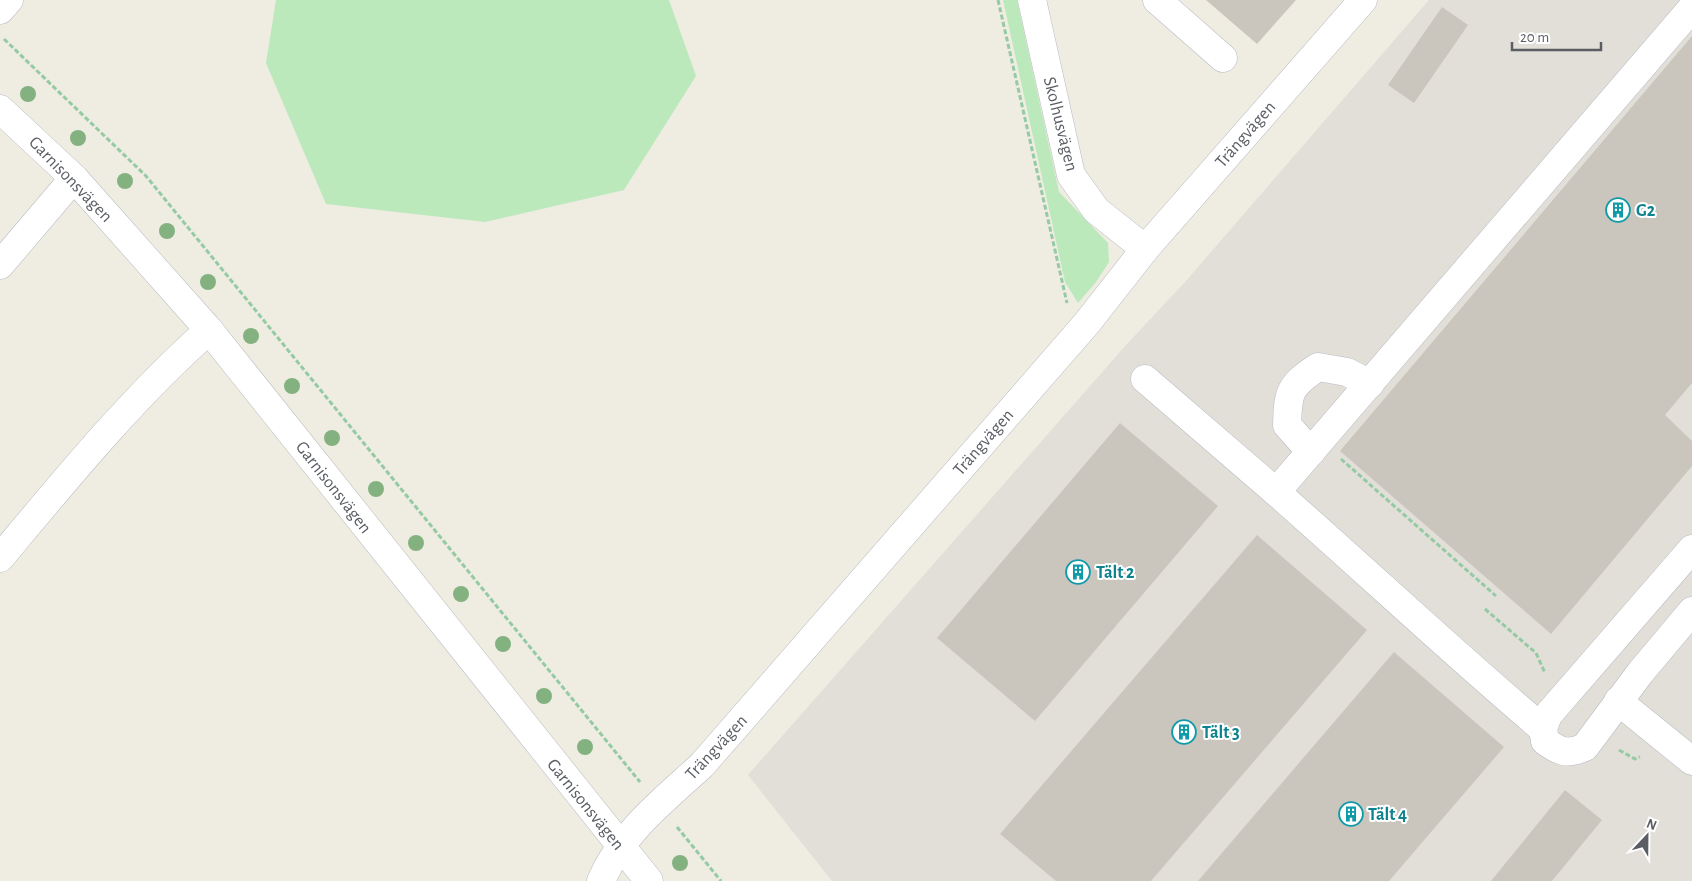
<svg xmlns="http://www.w3.org/2000/svg" width="1692" height="881" viewBox="0 0 1692 881" font-family="'Alegreya Sans',sans-serif">
<rect width="100%" height="100%" fill="#efece1"/>
<!-- industrial -->
<polygon fill="#e2dfd9" points="1429,0 1692,0 1692,881 832,881 748,775 1126,345 1185,282"/>
<!-- green -->
<g fill="#bbe9bc">
<polygon points="276,0 669,0 696,76 624,190 485,222 326,204 266,63"/>
<polygon points="1003,0 1017,0 1059,192 1108,243 1109,262 1096,282 1078,303 1065,282"/>
</g>
<!-- building -->
<g fill="#cac6be">
<polygon points="1206,0 1296,0 1257,44"/>
<polygon points="1442,7 1468,25 1414,103 1388,85"/>
<polygon points="1692,36 1692,383 1665,415 1692,441 1692,466 1551,634 1340,451"/>
<polygon points="1120,423 1218,506 1035,721 937,638"/>
<polygon points="1257,535 1367,630 1151,881 1056,881 1000,834"/>
<polygon points="1394,652 1504,747 1389,881 1198,881"/>
<polygon points="1565,790 1602,820 1552,881 1491,881"/>
</g>
<g fill="none" stroke-linecap="round" stroke-linejoin="round">
<!-- minor casing -->
<g stroke="#b9bcc2" stroke-width="29">
<g id="minor">
<polyline points="1032,0 1071,175 1096,210 1145,249"/>
<polyline points="1157,0 1223,58"/>
<polyline points="0,10 9,0"/>
<polyline points="0,109 74,178 209,330 649,881"/>
<polyline points="0,265 74,178"/>
<polyline points="1145,379 1276,492"/>
<path d="M 1311,452 L 1287,425 C 1288,392 1289,386 1318,367 L 1347,372 L 1370,384"/>
<path d="M 1692,549 L 1548,715 L 1543,729 L 1545,741 C 1560,752 1567,755 1585,747 L 1640,673 L 1692,611"/>
<path d="M 0,558 C 66,479 132,398 209,330"/>
<polyline points="1618,701 1692,761"/>
<path d="M 1543,729 C 1452,652 1366,571 1276,492 L 1692,8"/>
<path d="M 601,881 C 622,832 664,800 702,765 L 1087,323 L 1145,249 L 1363,0"/>
</g>
</g>
<!-- path -->
<g stroke="#94caa4" stroke-width="3" stroke-dasharray="5 2.5" stroke-linecap="butt">
<polyline points="998,0 1067,303"/>
<polyline points="4,39 146,176 640,782"/>
<polyline points="1341,459 1496,596"/>
<polyline points="1485,609 1536,653 1545,673"/>
<polyline points="1619,750 1635,759 1640,757"/>
<polyline points="677,827 721,881"/>
</g>
<!-- minor -->
<use href="#minor" stroke="#fff" stroke-width="28"/>
</g>
<!-- trees -->
<g fill="#83b280">
<circle cx="28" cy="94" r="8"/>
<circle cx="78" cy="138" r="8"/>
<circle cx="125" cy="181" r="8"/>
<circle cx="167" cy="231" r="8"/>
<circle cx="208" cy="282" r="8"/>
<circle cx="251" cy="336" r="8"/>
<circle cx="292" cy="386" r="8"/>
<circle cx="332" cy="438" r="8"/>
<circle cx="376" cy="489" r="8"/>
<circle cx="416" cy="543" r="8"/>
<circle cx="461" cy="594" r="8"/>
<circle cx="503" cy="644" r="8"/>
<circle cx="544" cy="696" r="8"/>
<circle cx="585" cy="747" r="8"/>
<circle cx="680" cy="863" r="8"/>
</g>
<!-- icons -->
<defs>
<g id="building-ring" transform="scale(1.25)"><circle r="9.5" fill="#fff" stroke="#0f9aa8" stroke-width="1.5"/><path d="M-4-6H4V6H1V3H-1V6H-4ZM-2.5-4.3h1.7v1.8h-1.7ZM.8-4.3h1.7v1.8H.8ZM-2.5-1h1.7V.8h-1.7ZM.8-1h1.7V.8H.8Z" fill="#0f9aa8"/></g>
</defs>
<g fill-rule="evenodd">
<use href="#building-ring" x="1618" y="210"/>
<use href="#building-ring" x="1078" y="572"/>
<use href="#building-ring" x="1184" y="732"/>
<use href="#building-ring" x="1351" y="814"/>
</g>
<g text-anchor="middle" stroke-width="4" stroke-linejoin="round" paint-order="stroke">
<!-- street labels -->
<g font-size="18" fill="#5a5e64" stroke="#fff">
<text transform="translate(1061 124) rotate(76)" y="6">Skolhusvägen</text>
<text transform="translate(1245 134) rotate(-49)" y="6">Trängvägen</text>
<text transform="translate(71 179) rotate(46)" y="6">Garnisonsvägen</text>
<text transform="translate(983 442) rotate(-49)" y="6">Trängvägen</text>
<text transform="translate(334 487) rotate(52)" y="6">Garnisonsvägen</text>
<text transform="translate(716 747) rotate(-47)" y="6">Trängvägen</text>
<text transform="translate(586 804) rotate(51)" y="6">Garnisonsvägen</text>
</g>
<!-- culture labels -->
<g font-size="18" font-weight="bold" fill="#0d838f" stroke="#fff" text-anchor="start">
<text x="1636" y="216">G2</text>
<text x="1096" y="578">Tält 2</text>
<text x="1202" y="738">Tält 3</text>
<text x="1368" y="820">Tält 4</text>
</g>
</g>
<!-- north arrow -->
<g transform="translate(1647 836) rotate(22)" stroke="#ffffff" stroke-width="4" paint-order="stroke">
<path d="M0-4L9 19L0 12L-9 19Z" fill="#5a5e64"/>
<text y="-8" font-size="14" font-weight="bold" text-anchor="middle" fill="#5a5e64">N</text>
</g>
<!-- scale -->
<path d="M1512 42v8h89v-8" fill="none" stroke="#5a5e64" stroke-width="2.5"/>
<text x="1520" y="42" font-size="15" fill="#5a5e64" stroke="#ffffff" stroke-width="4" paint-order="stroke">20 m</text>
</svg>
